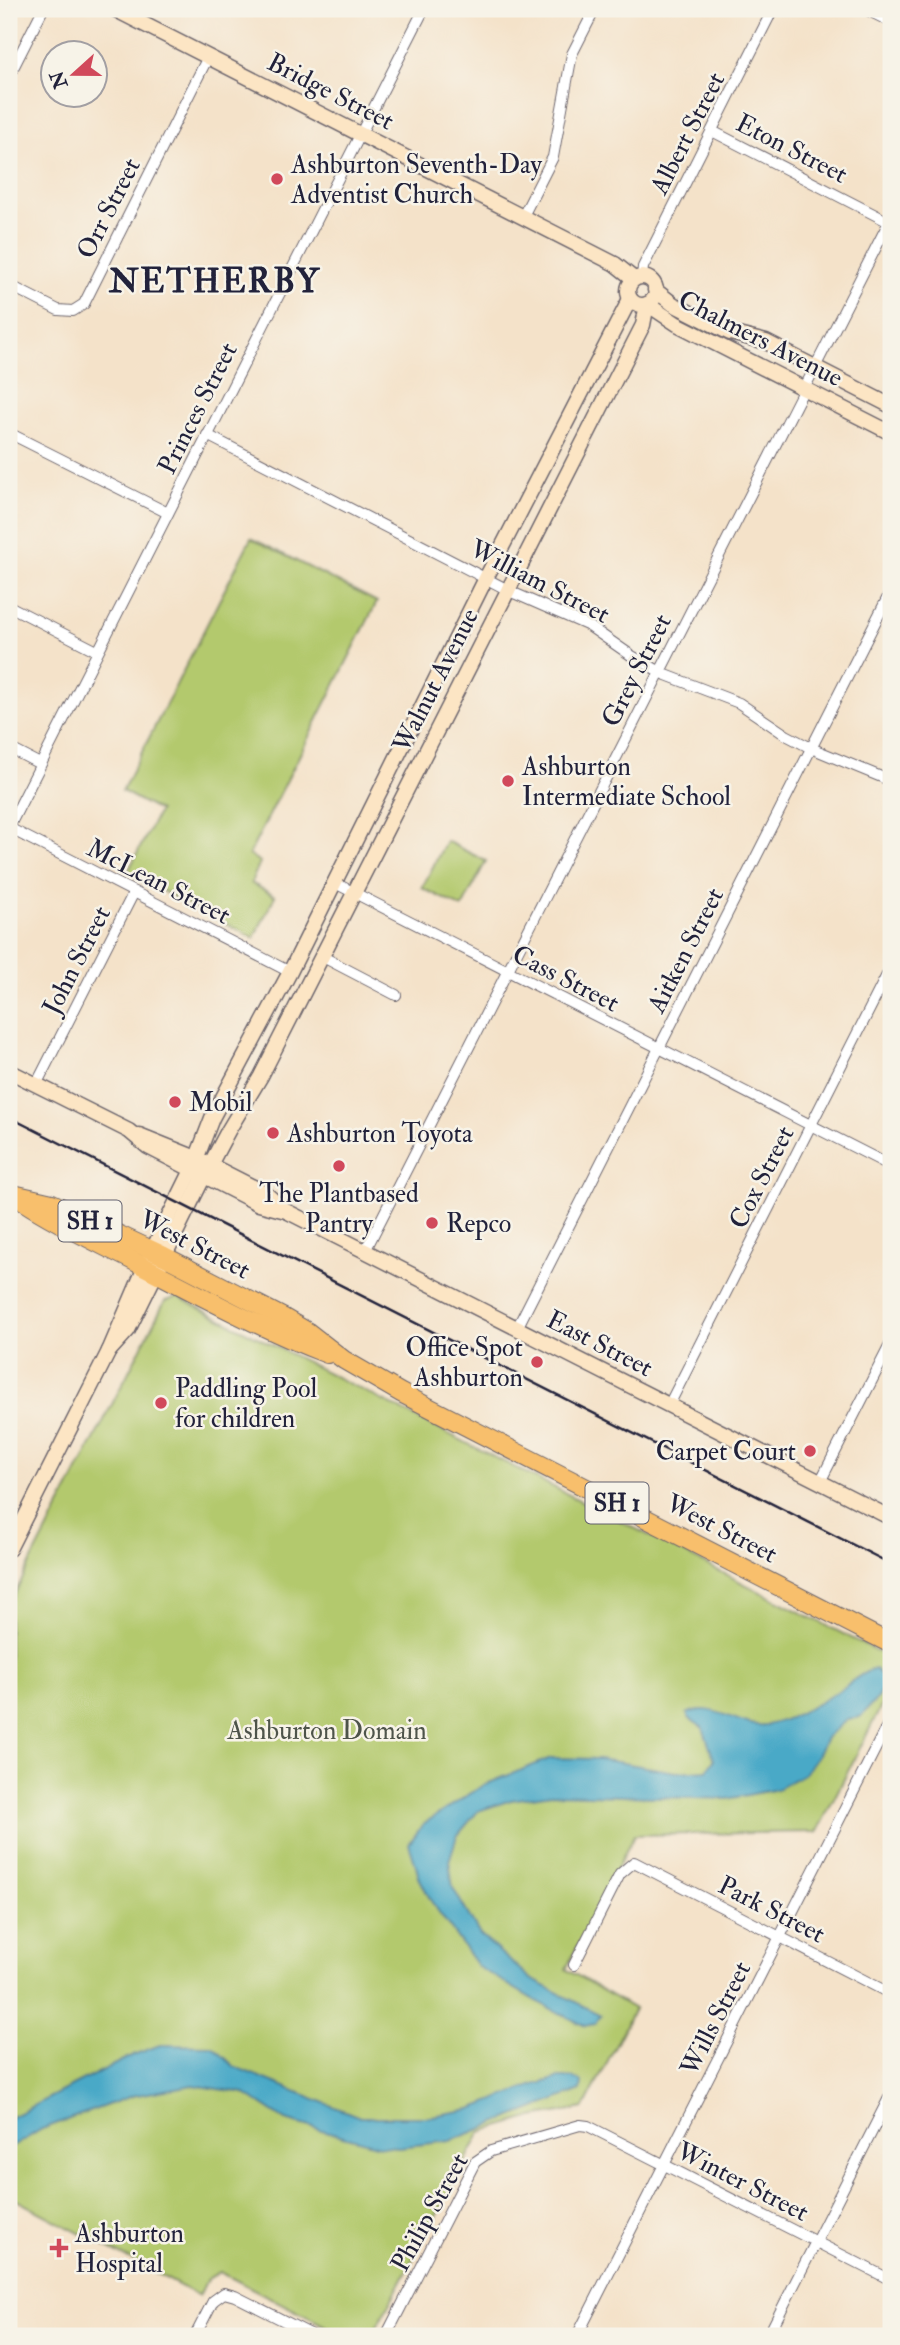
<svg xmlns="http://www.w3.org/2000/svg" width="900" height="2345" viewBox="0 0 900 2345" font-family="'IM FELL Double Pica',serif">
<rect width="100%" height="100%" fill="#f7f3e8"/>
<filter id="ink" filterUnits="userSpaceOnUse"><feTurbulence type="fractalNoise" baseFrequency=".0143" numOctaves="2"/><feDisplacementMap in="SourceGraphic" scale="14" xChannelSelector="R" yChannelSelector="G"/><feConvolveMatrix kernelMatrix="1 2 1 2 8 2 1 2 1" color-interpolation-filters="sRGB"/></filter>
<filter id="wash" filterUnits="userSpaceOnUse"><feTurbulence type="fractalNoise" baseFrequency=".00686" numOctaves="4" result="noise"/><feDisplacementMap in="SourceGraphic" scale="28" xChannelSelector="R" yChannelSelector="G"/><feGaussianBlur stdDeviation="1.57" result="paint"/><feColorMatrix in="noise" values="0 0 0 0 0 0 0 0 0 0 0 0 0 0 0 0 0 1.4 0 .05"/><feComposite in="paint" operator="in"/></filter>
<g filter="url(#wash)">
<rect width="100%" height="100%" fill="#f4e2c9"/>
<!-- green -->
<g fill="#b3c96d" stroke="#6a7654" stroke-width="2">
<polygon points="251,538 377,602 249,855 260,862 251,883 275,896 254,938 127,873 159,811 122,791"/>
<polygon points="446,841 486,861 462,908 422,888"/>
<polygon points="178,1297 891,1658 891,1687 817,1832 634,1835 566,1969 634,2009 584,2108 533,2117 481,2132 372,2336 345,2336 220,2272 207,2279 199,2296 11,2197 9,2201 9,1605 165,1301"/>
</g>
<!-- water -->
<g fill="#48a9c7" stroke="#356681" stroke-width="2">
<path d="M 875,1669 L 882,1676 L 884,1686 L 876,1700 L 860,1717 L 847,1719 L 826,1738 L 817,1756 L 804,1774 L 778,1789 L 727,1799 L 552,1794 L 511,1800 L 478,1811 L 457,1836 L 449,1861 L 453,1888 L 480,1935 L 531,1979 L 601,2015 L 594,2024 L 585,2026 L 536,2001 L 478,1967 L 431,1901 L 420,1879 L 409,1844 L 423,1824 L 484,1785 L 551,1758 L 599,1759 L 676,1772 L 707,1770 L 714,1760 L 703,1728 L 689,1718 L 687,1714 C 714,1700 739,1728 765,1725 C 788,1722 823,1701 843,1688 C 854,1680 861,1673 875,1669 Z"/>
<polygon points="160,2045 212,2046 235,2067 360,2117 427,2117 471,2109 531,2086 558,2078 573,2078 582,2082 581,2090 450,2141 399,2147 380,2146 285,2120 244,2093 193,2085 132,2096 42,2129 9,2149 9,2118 133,2055"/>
</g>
</g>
<g filter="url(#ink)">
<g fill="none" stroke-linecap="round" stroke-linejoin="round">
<!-- street casing -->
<g stroke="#6c656d" stroke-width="12">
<g id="street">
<polyline points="865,9 891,22"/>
<polyline points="9,76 43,9"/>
<polyline points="712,131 891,223"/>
<polyline points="523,216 553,157 572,54 595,9"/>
<polyline points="642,277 643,267 773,9"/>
<polyline points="9,285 58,310 73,311 84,304 208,57"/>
<polyline points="9,433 168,513"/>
<polyline points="207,435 516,594 589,626 632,656 666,675 739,703 786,735 811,748 891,781"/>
<polyline points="9,606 97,651"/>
<polyline points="9,748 40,764"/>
<polyline points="9,827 424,9"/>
<polyline points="9,828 290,972"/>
<polyline points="335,883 891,1166"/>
<polyline points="323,957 396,995"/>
<polyline points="36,1085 134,892"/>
<polyline points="365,1251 889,222"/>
<polyline points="517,1328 891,591"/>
<polyline points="669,1405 891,967"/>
<polyline points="820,1482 891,1343"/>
<polyline points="574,1965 620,1874 634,1862 891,1994"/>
<polyline points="195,2336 213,2301 224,2293 235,2296 314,2336"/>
<polyline points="386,2336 475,2162 491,2151 580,2125 588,2126 891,2280"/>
<polyline points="577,2336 891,1718"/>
<polyline points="768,2336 891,2094"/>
</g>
</g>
<!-- secondary casing -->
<g stroke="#6c656d" stroke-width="17">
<g id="secondary">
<polyline points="114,9 615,264 634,279"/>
<circle cx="642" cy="291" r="14"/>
<polyline points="655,290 673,304 730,333 766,342 891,406"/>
<polyline points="9,1071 129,1131 148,1147 259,1204 286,1211 298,1217 891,1518"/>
<polyline points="139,1135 196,1158 265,1193 282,1208"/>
<polyline points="109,1351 128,1330 204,1176 228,1131 261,1076 643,325 647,304 677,324 891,433"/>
<polyline points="9,1549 109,1351 152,1251 192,1170 212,1118 290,972 486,578 630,299"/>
</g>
</g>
<!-- highway casing -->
<g stroke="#6c656d" stroke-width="20">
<g id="highway">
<polyline points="13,1194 52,1203 164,1256 284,1318 308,1332 344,1360 401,1393 891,1644"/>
<path d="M 24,1202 C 62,1227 103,1245 143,1266 C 203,1297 264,1330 327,1354"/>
</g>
</g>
<!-- street -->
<use href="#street" stroke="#fff" stroke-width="10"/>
<!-- secondary -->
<use href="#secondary" stroke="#fce5c4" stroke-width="14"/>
<!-- highway -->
<use href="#highway" stroke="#f8bf6c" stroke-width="18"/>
<!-- rail -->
<polyline stroke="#22223b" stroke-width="2.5" points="9,1117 891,1564"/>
</g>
</g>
<!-- markers -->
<g fill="#d1495b" stroke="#f7f3e8" stroke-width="2.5">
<circle cx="277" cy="179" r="7"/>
<circle cx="508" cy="781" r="7"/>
<circle cx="175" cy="1102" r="7"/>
<circle cx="273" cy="1133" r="7"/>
<circle cx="339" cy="1166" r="7"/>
<circle cx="432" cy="1223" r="7"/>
<circle cx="537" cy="1362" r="7"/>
<circle cx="161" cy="1403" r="7"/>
<circle cx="810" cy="1451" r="7"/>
<path d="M55.5 2237.5h7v7h7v7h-7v7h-7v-7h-7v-7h7z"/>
</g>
<g text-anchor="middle" stroke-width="5" stroke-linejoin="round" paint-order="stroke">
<!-- shield labels -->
<g fill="#f7f3e8" stroke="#62616f" stroke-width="2">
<rect x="58.5" y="1200.5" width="63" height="41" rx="5"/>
<rect x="585.5" y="1482.5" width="63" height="41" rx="5"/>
</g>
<g font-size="24" font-weight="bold" fill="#22223b">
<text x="90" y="1229">SH 1</text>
<text x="617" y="1511">SH 1</text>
</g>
<!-- street labels -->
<g font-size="26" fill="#22223b" stroke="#f7f3e8">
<text transform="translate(331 91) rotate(27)" y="9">Bridge Street</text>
<text transform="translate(687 133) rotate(-63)" y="9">Albert Street</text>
<text transform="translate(792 148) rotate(27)" y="9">Eton Street</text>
<text transform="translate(108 208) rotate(-63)" y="9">Orr Street</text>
<text transform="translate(761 338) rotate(27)" y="9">Chalmers Avenue</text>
<text transform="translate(197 408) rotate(-63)" y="9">Princes Street</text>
<text transform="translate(540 581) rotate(27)" y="9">William Street</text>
<text transform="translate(636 670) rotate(-63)" y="9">Grey Street</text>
<text transform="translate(435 680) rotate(-63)" y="9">Walnut Avenue</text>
<text transform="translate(159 881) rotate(27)" y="9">McLean Street</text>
<text transform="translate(685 950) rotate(-63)" y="9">Aitken Street</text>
<text transform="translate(76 960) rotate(-63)" y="9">John Street</text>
<text transform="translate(566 978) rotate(27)" y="9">Cass Street</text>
<text transform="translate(761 1177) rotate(-63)" y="9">Cox Street</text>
<text transform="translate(195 1244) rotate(27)" y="9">West Street</text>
<text transform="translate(600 1343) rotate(27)" y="9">East Street</text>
<text transform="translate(722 1528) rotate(27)" y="9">West Street</text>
<text transform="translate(772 1909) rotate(27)" y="9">Park Street</text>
<text transform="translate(715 2018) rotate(-63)" y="9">Wills Street</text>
<text transform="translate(743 2181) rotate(27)" y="9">Winter Street</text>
<text transform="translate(429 2212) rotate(-61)" y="9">Philip Street</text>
</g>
<!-- poi labels -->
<g font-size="26" fill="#22223b" stroke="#f7f3e8" text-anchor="start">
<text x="291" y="173">Ashburton Seventh-Day<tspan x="291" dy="30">Adventist Church</tspan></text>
<text x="522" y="775">Ashburton<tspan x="522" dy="30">Intermediate School</tspan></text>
<text x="189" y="1111">Mobil</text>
<text x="287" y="1142">Ashburton Toyota</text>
<text x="339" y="1202" text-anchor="middle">The Plantbased<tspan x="339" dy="30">Pantry</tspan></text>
<text x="446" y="1232">Repco</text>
<text x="523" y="1356" text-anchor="end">Office Spot<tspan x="523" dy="30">Ashburton</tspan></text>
<text x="175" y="1397">Paddling Pool<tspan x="175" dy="30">for children</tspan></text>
<text x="796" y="1460" text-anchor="end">Carpet Court</text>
<text x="75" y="2242">Ashburton<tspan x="75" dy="30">Hospital</tspan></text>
</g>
<!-- park labels -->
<g font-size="26" fill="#4e544a" stroke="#f7f3e8">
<text x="327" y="1739">Ashburton Domain</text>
</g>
<!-- district labels -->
<g font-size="33" font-weight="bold" letter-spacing="2" fill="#22223b" stroke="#f7f3e8">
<text x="215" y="292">NETHERBY</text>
</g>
</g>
<!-- margin -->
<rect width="900" height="2345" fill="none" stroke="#f7f3e8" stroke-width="35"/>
<!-- north arrow -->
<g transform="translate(74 74) rotate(249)"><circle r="33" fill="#f7f3e8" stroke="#a29fa3" stroke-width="2"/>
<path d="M0-5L12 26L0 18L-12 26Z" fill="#d1495b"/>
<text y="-10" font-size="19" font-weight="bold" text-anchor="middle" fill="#22223b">N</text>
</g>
</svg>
